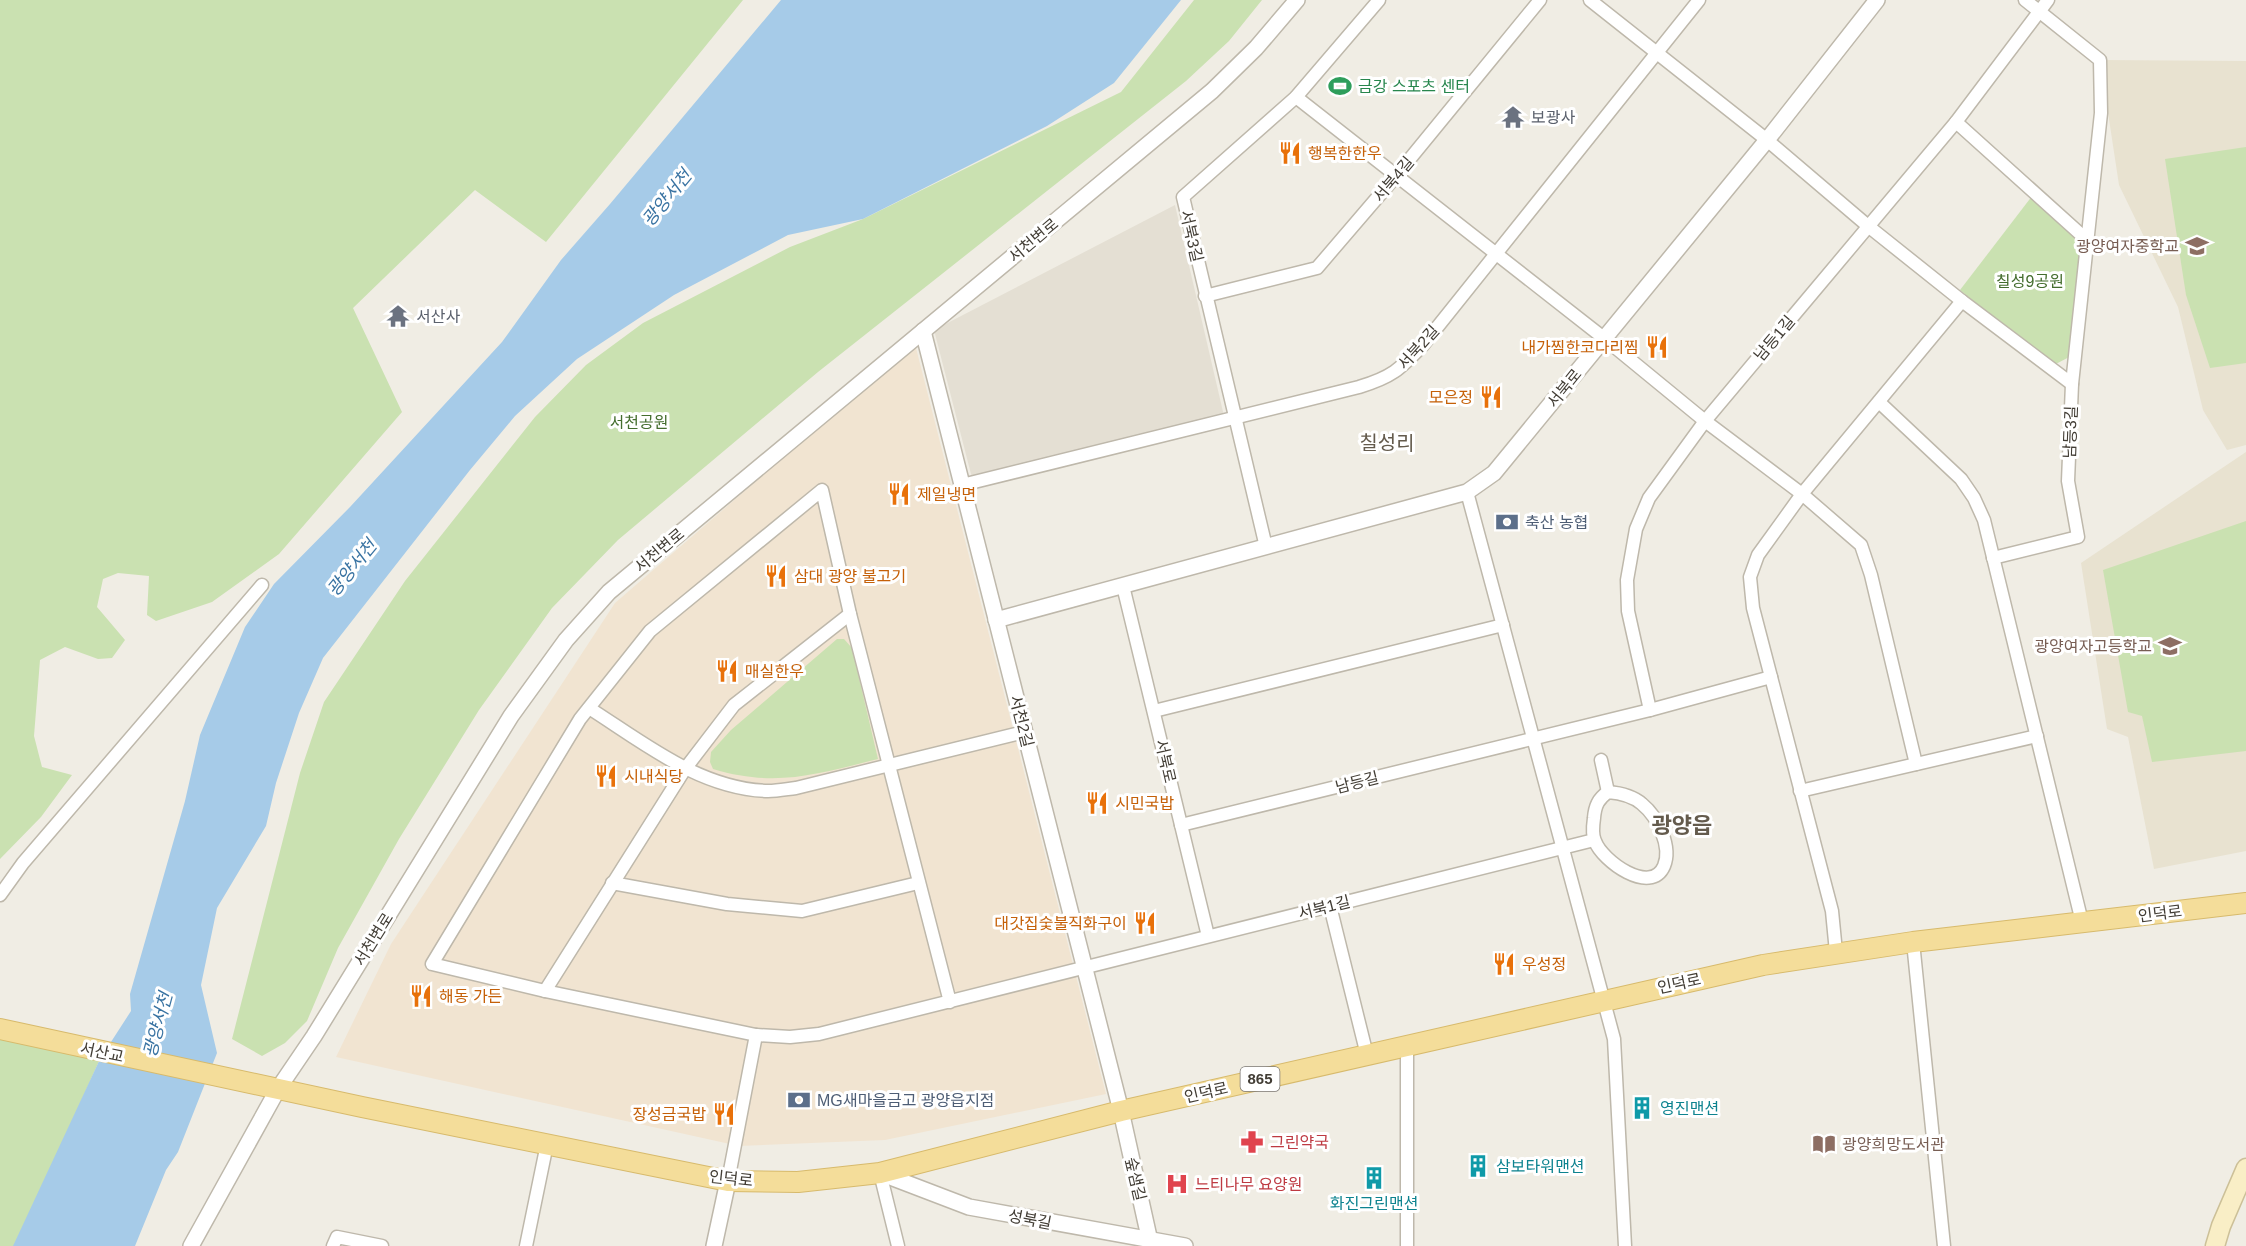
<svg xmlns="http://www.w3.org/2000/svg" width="2246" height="1246" viewBox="0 0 2246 1246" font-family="Arial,'Noto Sans KR',sans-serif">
<rect width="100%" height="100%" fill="#f0ede4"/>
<!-- residential -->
<polygon fill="#e4dfd3" points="1175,205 1224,416 972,478 934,330"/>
<!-- commercial -->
<polygon fill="#f1e4d1" points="915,344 1106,1094 885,1140 739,1146 336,1057 391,944 615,603"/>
<!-- education -->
<g fill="#e8e2d0">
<polygon points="2100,60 2246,61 2246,445 2227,450 2203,410 2178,307 2119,185"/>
<polygon points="2246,452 2246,851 2154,869 2128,737 2107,729 2081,563"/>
</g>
<!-- green -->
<g fill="#cae1b1">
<polygon points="0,0 743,0 546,242 475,190 353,308 402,412 279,554 212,602 156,621 147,615 149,576 118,573 103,579 97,607 125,640 112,658 98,659 65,647 40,660 34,736 42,767 72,775 41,817 0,859"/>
<polygon points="1194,0 1262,0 1229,41 1186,81 818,372 618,540 552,608 479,710 399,839 338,948 307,1021 285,1043 262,1056 232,1039 300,773 324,702 405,581 535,417 586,365 643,323 790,247 863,219 1121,92"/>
<polygon points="2246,147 2246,363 2210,368 2186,295 2165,159"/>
<polygon points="2036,191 2085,235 2075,354 2052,366 1960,290"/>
<polygon points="2246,521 2246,751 2152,762 2142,716 2128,712 2103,570"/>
<path d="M 837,639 L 844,639 L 852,648 L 878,759 C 817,774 776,788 713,769 L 710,762 L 711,752 L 731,730 Z"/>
<polygon points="0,1031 100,1059 16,1246 0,1246"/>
</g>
<!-- water -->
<polygon fill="#a6cbe8" points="781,0 1181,0 1114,83 1047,126 863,219 788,235 674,295 577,359 515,416 470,470 323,658 299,713 276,783 266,826 217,908 201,985 217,1053 178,1152 166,1170 135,1246 13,1246 100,1059 131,1011 130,994 185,801 200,735 245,627 274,584 350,507 502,342 561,260 610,204"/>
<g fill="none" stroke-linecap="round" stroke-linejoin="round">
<!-- minor casing -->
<g stroke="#beb8ab" stroke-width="15">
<g id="minor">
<polyline points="1590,0 1767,140 1868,226 1962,301 2072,384"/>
<polyline points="1296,97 1605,339 1705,421 1802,494 1861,545 1871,575 1916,764"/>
<polyline points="1956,122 2087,240"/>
<polyline points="1205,296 1317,268 1395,177 1540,0"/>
<polyline points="1879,402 1961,479 1974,498 1984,520 2082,922"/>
<path d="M 962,485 L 1359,387 C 1392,377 1399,370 1423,345 L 1699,0"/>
<polyline points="1467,492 1614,1039 1625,1246"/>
<polyline points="1266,547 1183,197 1296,97 1379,0"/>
<polyline points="1993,558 2078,537 2068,481 2072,384 2101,113 2100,60 2025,0"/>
<polyline points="1123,586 1208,936"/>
<path d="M 589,708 C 644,743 700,789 768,791 C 778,791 787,789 796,788 L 1024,732"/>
<polyline points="1650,710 1628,611 1627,580 1636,529 1649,498 1705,421 1956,122 2048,0"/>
<polyline points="1154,711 1503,625"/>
<polyline points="1601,760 1608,792"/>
<polyline points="1800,791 2037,736"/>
<path d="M 1608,792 C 1620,793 1633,796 1642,804 C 1658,817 1672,847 1664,866 C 1651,896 1602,861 1595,841 C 1592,835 1593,825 1594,818 C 1595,806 1598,799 1608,792 Z"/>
<polyline points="1181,825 1650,710 1771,677"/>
<polyline points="612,883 727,904 802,911 918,883"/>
<polyline points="0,895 23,863 262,585"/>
<polyline points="1330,906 1367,1055"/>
<polyline points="1913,942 1944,1246"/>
<polyline points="1836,952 1832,911 1753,608 1750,577 1758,555 1802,494 1962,301"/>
<polyline points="545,991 685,769 734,705 850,614"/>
<polyline points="950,1002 850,614 822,490 650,631 580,719 432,964 545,991 756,1035 790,1037 819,1034 1594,840"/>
<polyline points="880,1173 898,1246"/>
<polyline points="728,1181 756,1035"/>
<polyline points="333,1246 337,1237 382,1246"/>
<polyline points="526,1246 547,1144"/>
<polyline points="1407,1246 1407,1045"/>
</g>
</g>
<!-- tertiary casing -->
<g stroke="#beb8ab" stroke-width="18">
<g id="tertiary">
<polyline points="923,331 1121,1111 1151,1246"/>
<polyline points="996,620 1467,492 1494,473 1767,140 1877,0"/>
<polyline points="880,1173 969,1207 1185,1246"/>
<polyline points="191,1246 278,1089 314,1036 511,716 566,640 609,592 1212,91 1256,48 1297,0"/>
<polyline points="714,1246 728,1181"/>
</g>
</g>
<!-- secondary casing -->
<g stroke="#ccc098" stroke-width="21">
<polyline id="secondary" points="2215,1246 2221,1226 2246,1168"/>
</g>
<!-- primary casing -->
<g stroke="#d7ba6c" stroke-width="22">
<polyline id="primary" points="0,1029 362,1107 728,1181 798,1182 880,1173 1121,1111 1763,965 1913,942 2246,903"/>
</g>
<!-- minor -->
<use href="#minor" stroke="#fff" stroke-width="12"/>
<!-- tertiary -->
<use href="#tertiary" stroke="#fff" stroke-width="15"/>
<!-- secondary -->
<use href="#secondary" stroke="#f9eec6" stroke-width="18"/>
<!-- primary -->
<use href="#primary" stroke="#f4dd9a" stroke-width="20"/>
</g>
<!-- icons -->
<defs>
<g id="stadium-bare" transform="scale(1.8)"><path d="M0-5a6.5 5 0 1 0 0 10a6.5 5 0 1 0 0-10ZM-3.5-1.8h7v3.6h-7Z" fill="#2e9e5b" stroke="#fff" stroke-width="2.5" paint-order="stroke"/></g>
<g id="temple-bare" transform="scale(1.8)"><path d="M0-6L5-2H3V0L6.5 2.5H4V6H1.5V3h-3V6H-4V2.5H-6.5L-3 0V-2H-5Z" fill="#6b7280" stroke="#fff" stroke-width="2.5" paint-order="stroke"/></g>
<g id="restaurant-bare" transform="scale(1.8)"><path d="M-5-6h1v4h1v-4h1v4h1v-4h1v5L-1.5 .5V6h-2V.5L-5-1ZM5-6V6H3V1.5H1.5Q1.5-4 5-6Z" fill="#e8710a" stroke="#fff" stroke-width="2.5" paint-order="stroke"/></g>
<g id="school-bare" transform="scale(1.8)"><path d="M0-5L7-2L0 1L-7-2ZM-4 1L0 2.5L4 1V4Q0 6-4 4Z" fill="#8d6e63" stroke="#fff" stroke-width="2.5" paint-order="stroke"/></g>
<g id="bank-bare" transform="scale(1.8)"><path d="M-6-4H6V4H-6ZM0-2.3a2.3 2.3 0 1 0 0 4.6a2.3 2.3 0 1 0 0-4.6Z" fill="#5c6f8a" stroke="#fff" stroke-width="2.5" paint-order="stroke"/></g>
<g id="building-bare" transform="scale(1.8)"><path d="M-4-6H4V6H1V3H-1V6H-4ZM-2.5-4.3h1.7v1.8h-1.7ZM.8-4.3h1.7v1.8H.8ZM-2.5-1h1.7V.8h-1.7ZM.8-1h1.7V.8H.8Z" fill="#0f9aa8" stroke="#fff" stroke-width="2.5" paint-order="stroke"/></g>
<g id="pharmacy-bare" transform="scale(1.8)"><path d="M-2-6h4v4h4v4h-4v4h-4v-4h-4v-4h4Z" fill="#e0444e" stroke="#fff" stroke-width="2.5" paint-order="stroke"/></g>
<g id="library-bare" transform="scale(1.8)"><path d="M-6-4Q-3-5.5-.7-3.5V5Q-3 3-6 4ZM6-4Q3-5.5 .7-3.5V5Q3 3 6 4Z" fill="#8d6e63" stroke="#fff" stroke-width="2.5" paint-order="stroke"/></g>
<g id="hospital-bare" transform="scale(1.8)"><path d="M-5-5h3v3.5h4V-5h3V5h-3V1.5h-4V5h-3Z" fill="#e0444e" stroke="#fff" stroke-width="2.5" paint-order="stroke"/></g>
</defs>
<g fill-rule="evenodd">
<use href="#stadium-bare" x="1340" y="86"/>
<use href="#temple-bare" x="1513" y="117"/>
<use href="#restaurant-bare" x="1290" y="153"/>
<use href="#school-bare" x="2197" y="246"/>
<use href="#temple-bare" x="398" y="316"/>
<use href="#restaurant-bare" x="1657" y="347"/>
<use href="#restaurant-bare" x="1491" y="397"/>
<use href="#restaurant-bare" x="899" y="494"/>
<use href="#bank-bare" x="1507" y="522"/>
<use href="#restaurant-bare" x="776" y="576"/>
<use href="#school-bare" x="2170" y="646"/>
<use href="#restaurant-bare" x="727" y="671"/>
<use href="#restaurant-bare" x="606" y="776"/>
<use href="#restaurant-bare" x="1097" y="803"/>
<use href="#restaurant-bare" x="1145" y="923"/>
<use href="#restaurant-bare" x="1504" y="964"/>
<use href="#restaurant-bare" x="421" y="996"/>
<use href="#bank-bare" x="799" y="1100"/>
<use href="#building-bare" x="1642" y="1108"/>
<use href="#restaurant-bare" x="724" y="1114"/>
<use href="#pharmacy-bare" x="1252" y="1142"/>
<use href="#library-bare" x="1824" y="1144"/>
<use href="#building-bare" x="1478" y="1166"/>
<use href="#building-bare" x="1374" y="1178"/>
<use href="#hospital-bare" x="1177" y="1184"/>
</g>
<g text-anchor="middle" stroke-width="6" stroke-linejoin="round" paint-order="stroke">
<!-- shield labels -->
<rect fill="#fff" stroke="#7b7772" stroke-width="1.5" x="1240.5" y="1067" width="39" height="24" rx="4.5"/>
<g font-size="15" font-weight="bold" fill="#423d35">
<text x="1260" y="1084">865</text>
</g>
<!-- leisure labels -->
<g font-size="16" fill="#27864d" stroke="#fff" text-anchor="start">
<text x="1358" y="92">금강 스포츠 센터</text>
</g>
<!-- worship labels -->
<g font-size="16" fill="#5b616d" stroke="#fff" text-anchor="start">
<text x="1531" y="123">보광사</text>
<text x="416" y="322">서산사</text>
</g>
<!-- food labels -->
<g font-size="16" fill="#c56008" stroke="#fff" text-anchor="start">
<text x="1308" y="159">행복한한우</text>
<text x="1639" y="353" text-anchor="end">내가찜한코다리찜</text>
<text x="1473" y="403" text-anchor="end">모은정</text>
<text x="917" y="500">제일냉면</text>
<text x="794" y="582">삼대 광양 불고기</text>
<text x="745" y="677">매실한우</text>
<text x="624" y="782">시내식당</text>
<text x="1115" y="809">시민국밥</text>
<text x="1127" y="929" text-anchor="end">대갓집숯불직화구이</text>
<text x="1522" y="970">우성정</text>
<text x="439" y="1002">해동 가든</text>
<text x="706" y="1120" text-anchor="end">장성금국밥</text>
</g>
<!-- street labels -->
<g font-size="16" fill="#423d35" stroke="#fff">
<text transform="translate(1393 179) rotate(-50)" y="6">서북4길</text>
<text transform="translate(1192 236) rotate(77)" y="6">서북3길</text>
<text transform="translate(1033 240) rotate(-40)" y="6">서천변로</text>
<text transform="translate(1774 338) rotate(-50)" y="6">남등1길</text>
<text transform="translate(1418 347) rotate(-48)" y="6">서북2길</text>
<text transform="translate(1564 388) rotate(-51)" y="6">서북로</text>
<text transform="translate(2070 432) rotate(-88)" y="6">남등3길</text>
<text transform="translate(659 550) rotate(-40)" y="6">서천변로</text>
<text transform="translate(1022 721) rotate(76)" y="6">서천2길</text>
<text transform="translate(1166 761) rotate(77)" y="6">서북로</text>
<text transform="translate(1357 782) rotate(-14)" y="6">남등길</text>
<text transform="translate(1324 907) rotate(-14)" y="6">서북1길</text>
<text transform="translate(2160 913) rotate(-7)" y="6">인덕로</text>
<text transform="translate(373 939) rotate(-58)" y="6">서천변로</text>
<text transform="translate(1679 983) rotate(-12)" y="6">인덕로</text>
<text transform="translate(102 1052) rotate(12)" y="6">서산교</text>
<text transform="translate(1206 1092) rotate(-13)" y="6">인덕로</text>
<text transform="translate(731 1178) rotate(6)" y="6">인덕로</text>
<text transform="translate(1136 1179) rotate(77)" y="6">숲샘길</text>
<text transform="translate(1030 1219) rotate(11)" y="6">성북길</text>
</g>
<!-- education labels -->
<g font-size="16" fill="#785e54" stroke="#fff" text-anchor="end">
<text x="2179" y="252">광양여자중학교</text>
<text x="2152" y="652">광양여자고등학교</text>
<text x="1842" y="1150" text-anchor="start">광양희망도서관</text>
</g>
<!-- park labels -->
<g font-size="16" fill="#446d2e" stroke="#fff">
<text x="2030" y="287">칠성9공원</text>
<text x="639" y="428">서천공원</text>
</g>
<!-- service labels -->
<g font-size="16" fill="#4e5e75" stroke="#fff" text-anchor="start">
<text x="1525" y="528">축산 농협</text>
<text x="817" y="1106">MG새마을금고 광양읍지점</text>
</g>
<!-- culture labels -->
<g font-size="16" fill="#0d838f" stroke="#fff" text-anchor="start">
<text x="1660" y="1114">영진맨션</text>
<text x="1496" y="1172">삼보타워맨션</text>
<text x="1374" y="1209" text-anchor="middle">화진그린맨션</text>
</g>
<!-- health labels -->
<g font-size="16" fill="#be3a42" stroke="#fff" text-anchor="start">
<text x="1270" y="1148">그린약국</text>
<text x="1195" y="1190">느티나무 요양원</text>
</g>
<!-- water labels -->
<g font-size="18" font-style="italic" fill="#3973a2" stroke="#fff">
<text transform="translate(667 198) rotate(-51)" y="6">광양서천</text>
<text transform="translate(352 568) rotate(-51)" y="6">광양서천</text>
<text transform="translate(158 1025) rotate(-75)" y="6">광양서천</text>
</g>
<!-- quarter labels -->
<g font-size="20" fill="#645b4d" stroke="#fff">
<text x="1387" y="450">칠성리</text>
</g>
<!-- district labels -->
<g font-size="22" font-weight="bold" fill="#645b4d" stroke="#fff">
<text x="1682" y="833">광양읍</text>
</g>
</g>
</svg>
